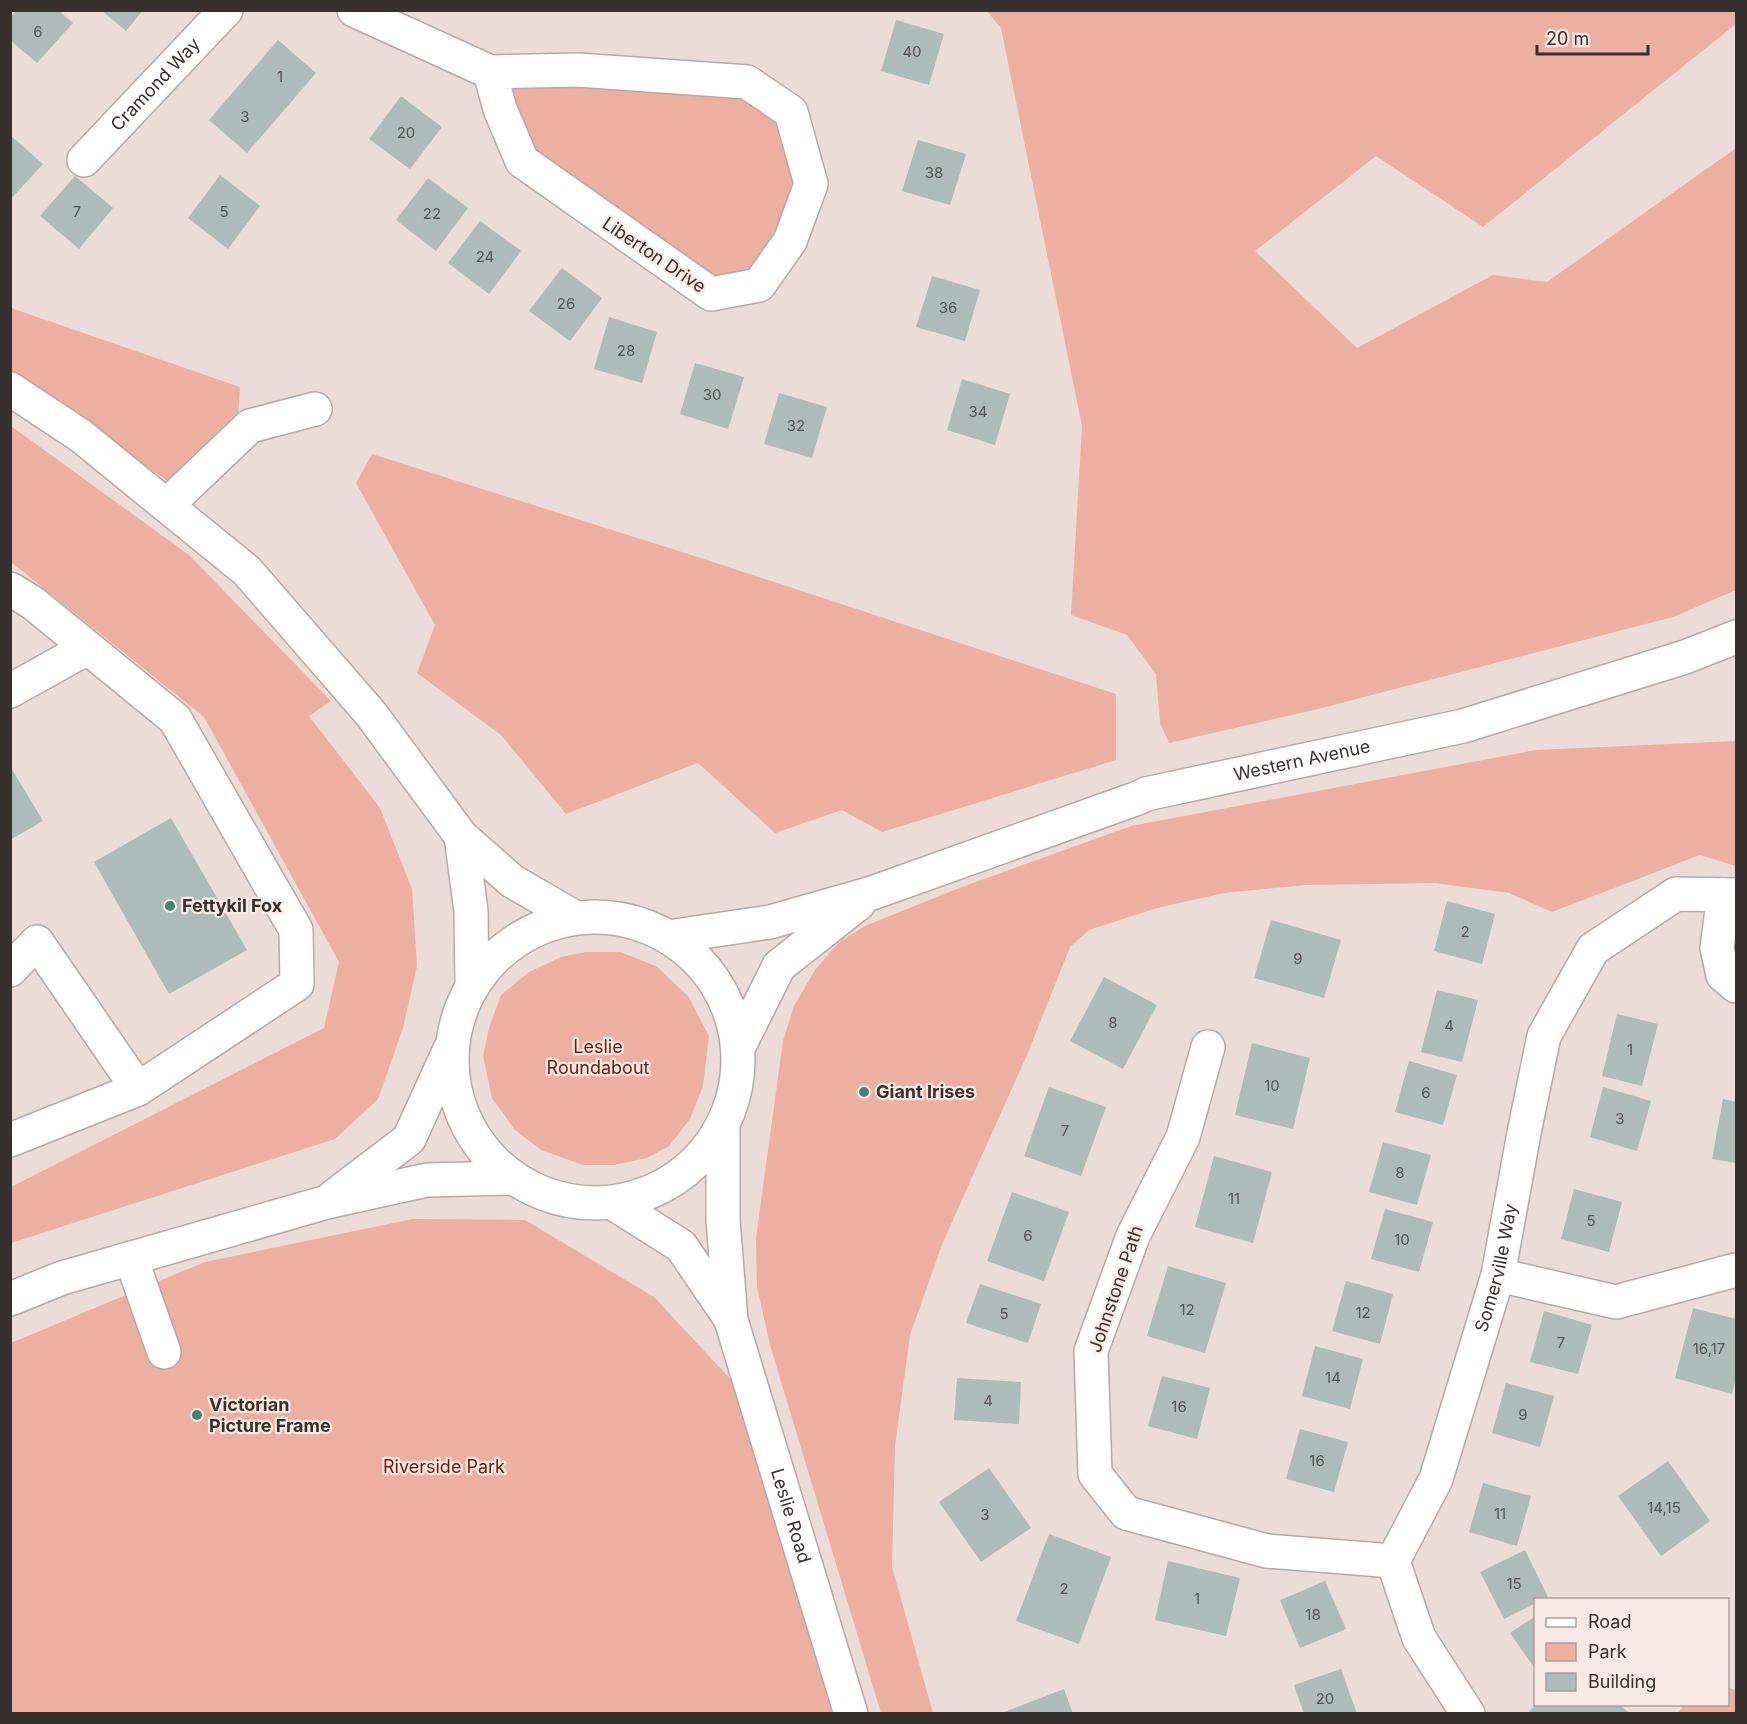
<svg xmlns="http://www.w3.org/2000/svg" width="1747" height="1724" viewBox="0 0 1747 1724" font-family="Inter,sans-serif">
<rect width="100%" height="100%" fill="#ebdcd7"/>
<!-- green -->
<g fill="#edaf9f">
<polygon points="987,11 1736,11 1736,24 1483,227 1376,156 1255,251 1357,348 1493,275 1547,282 1736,148 1736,590 1673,617 1318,709 1169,743 1160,723 1156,674 1127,635 1071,615 1082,426 1001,28"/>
<polygon points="490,72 747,82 791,112 811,184 759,285 711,294 522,161"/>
<polygon points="11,308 240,387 238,418 173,485 11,370"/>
<polygon points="11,426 189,555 331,701 309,716 380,808 412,889 417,966 403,1028 378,1099 335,1139 11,1243 11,1187 324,1028 339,962 204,717 11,562"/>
<polygon points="372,454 707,560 1116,694 1116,760 882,832 842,810 775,833 698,763 566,814 501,735 417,673 435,625 356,483"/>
<polygon points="1736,741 1736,866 1700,855 1552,912 1509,893 1435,883 1306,885 1224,893 1157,908 1089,930 1070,947 1027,1055 943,1242 910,1335 895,1446 892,1567 933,1713 881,1713 770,1345 757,1287 756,1238 783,1041 794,1006 815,970 839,942 865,926 954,890 1131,826 1536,750"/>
<polygon points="586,952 620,952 656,966 688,996 709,1036 703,1086 690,1119 669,1146 647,1158 614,1165 583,1165 541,1150 515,1130 492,1098 483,1056 489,1028 501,995 529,972 561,957"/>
<polygon points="413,1219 525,1220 654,1297 735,1384 837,1714 11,1714 11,1343 205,1262"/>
<polygon points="1728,1688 1736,1690 1736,1713 1678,1713 1684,1705 1728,1704"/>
</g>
<!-- building -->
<g fill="#acbcb8">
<polygon points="17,10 58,10 73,23 37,63 10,40 10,18"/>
<polygon points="101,10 143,10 126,31"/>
<polygon points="896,20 944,34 929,85 881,71"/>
<polygon points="278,40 316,73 247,153 209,120"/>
<polygon points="401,96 442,127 410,169 369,139"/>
<polygon points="10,135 43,164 10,200"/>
<polygon points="918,140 966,154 950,205 902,191"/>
<polygon points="220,175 260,206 228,249 188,218"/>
<polygon points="75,176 113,208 79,249 40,216"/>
<polygon points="428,178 468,208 436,251 396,220"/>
<polygon points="480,221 521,251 489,294 448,263"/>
<polygon points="562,268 602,298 570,341 529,311"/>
<polygon points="932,276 980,290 965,341 916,327"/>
<polygon points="609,317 657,332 642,383 594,369"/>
<polygon points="695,363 744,377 728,429 680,414"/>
<polygon points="962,379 1010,394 995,445 947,430"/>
<polygon points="779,393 827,407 812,458 764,444"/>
<polygon points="10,766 43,821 10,840"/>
<polygon points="171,818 247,950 169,994 94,862"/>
<polygon points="1447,901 1495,914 1482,964 1434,951"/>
<polygon points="1271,920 1341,940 1324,998 1254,978"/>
<polygon points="1104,977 1157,1005 1123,1069 1070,1041"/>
<polygon points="1437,990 1478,1000 1462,1062 1421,1052"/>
<polygon points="1617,1014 1658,1024 1642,1086 1602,1076"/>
<polygon points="1252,1043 1310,1058 1293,1129 1235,1115"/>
<polygon points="1409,1061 1457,1075 1443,1125 1395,1112"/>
<polygon points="1049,1087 1106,1107 1081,1176 1024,1156"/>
<polygon points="1603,1087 1651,1101 1637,1151 1590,1137"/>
<polygon points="1723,1099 1736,1102 1736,1163 1712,1159"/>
<polygon points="1383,1142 1431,1155 1417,1205 1369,1192"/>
<polygon points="1214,1156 1272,1172 1253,1243 1195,1227"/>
<polygon points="1574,1189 1622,1202 1609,1252 1561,1239"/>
<polygon points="1012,1192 1069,1212 1044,1281 987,1261"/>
<polygon points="1385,1209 1433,1222 1419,1272 1371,1259"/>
<polygon points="1168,1266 1226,1283 1205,1353 1147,1336"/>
<polygon points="1346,1281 1393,1294 1380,1344 1332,1331"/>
<polygon points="980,1284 1041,1304 1028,1343 966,1323"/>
<polygon points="1693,1308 1736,1319 1736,1378 1732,1394 1675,1378"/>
<polygon points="1544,1311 1592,1325 1578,1374 1530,1362"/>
<polygon points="1315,1346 1363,1359 1350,1409 1302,1396"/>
<polygon points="1162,1376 1210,1388 1197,1439 1148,1426"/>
<polygon points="957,1378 1021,1382 1019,1424 954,1420"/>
<polygon points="1506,1383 1554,1396 1540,1447 1492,1433"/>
<polygon points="1300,1429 1348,1442 1334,1492 1286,1479"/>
<polygon points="1668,1461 1710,1521 1661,1556 1618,1496"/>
<polygon points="989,1468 1031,1528 981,1562 939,1502"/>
<polygon points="1483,1483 1531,1496 1517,1546 1469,1532"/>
<polygon points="1049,1534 1111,1557 1079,1644 1016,1621"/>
<polygon points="1525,1550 1548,1597 1542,1600 1536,1600 1536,1603 1504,1619 1480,1572"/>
<polygon points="1168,1561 1240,1578 1226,1636 1155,1620"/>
<polygon points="1325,1581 1346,1629 1300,1648 1280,1600"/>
<polygon points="1536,1616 1536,1670 1510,1633"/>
<polygon points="1341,1669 1357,1714 1304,1714 1294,1685"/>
<polygon points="1064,1689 1073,1714 1002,1714 1002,1713"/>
<polygon points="1536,1704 1619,1704 1630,1714 1527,1714"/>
</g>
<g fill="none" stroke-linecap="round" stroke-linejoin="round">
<!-- minor casing -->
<g stroke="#b7a8a4" stroke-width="36">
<g id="minor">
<polyline points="354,10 490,72 578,70 747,82 791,112 811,184 790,241 759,285 711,294 522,161 500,109 490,72"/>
<path id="s1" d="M 84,160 L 226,10"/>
<polyline points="167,505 250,426 315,409"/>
<polyline points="10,589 33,603 175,719 296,930 297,984 138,1089 10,1140"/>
<polyline points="10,691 87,648"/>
<polyline points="1724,895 1717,948 1723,975 1736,986"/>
<polyline points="10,970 37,942 138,1089"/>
<polyline points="1208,1047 1183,1137 1133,1236 1091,1351 1095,1474 1126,1513 1267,1551 1393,1561"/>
<polyline points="131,1258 164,1352"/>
<polyline points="1498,1275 1616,1302 1736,1270"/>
<path id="s2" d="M 1468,1714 L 1419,1638 L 1393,1561 L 1436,1479 L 1498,1275 L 1524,1133 L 1544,1036 L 1593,949 L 1676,894 L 1736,895"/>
</g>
</g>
<!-- major casing -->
<g stroke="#b7a8a4" stroke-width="36">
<g id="major">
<polyline points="10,389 81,436 247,571 371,714 461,836 512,881 576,918"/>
<polyline points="461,836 471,911 472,987"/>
<circle cx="595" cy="1060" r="143"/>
<path id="s3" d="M 668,937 L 770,922 L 872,893 L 1138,798 L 1146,794 L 1463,726 L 1685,657 L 1736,637"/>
<polyline points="738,1048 779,966 859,903"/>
<path id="s4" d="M 723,1125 L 723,1220 L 731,1320 L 851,1714"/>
<polyline points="333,1197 409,1139 450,1049"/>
<polyline points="613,1203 681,1246 730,1318"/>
<polyline points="10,1299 62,1278 327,1202 427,1180 514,1178"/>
</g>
</g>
<!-- minor -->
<use href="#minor" stroke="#fff" stroke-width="33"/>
<!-- major -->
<use href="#major" stroke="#fff" stroke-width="33"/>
</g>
<!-- markers -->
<g fill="#418375" stroke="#f8e9e5" stroke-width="2">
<circle cx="170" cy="906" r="6"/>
<circle cx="864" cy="1092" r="6"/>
<circle cx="197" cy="1415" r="6"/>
</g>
<g text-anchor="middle" stroke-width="4.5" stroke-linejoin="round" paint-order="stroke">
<!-- number labels -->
<g font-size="15" fill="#545350">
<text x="38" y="37">6</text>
<text x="912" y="57">40</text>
<text x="280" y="82">1</text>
<text x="245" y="122">3</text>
<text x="406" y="138">20</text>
<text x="934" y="178">38</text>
<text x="77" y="217">7</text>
<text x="224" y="217">5</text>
<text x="432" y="219">22</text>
<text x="485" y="262">24</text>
<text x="566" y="309">26</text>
<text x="948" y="313">36</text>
<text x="626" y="356">28</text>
<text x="712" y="400">30</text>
<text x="978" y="417">34</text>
<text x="796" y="431">32</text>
<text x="1465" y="937">2</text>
<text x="1298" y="964">9</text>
<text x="1113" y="1028">8</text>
<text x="1449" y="1031">4</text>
<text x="1630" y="1055">1</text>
<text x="1272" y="1091">10</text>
<text x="1426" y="1098">6</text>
<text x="1620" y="1124">3</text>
<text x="1065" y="1136">7</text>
<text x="1400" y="1178">8</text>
<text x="1234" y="1204">11</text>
<text x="1591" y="1226">5</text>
<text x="1028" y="1241">6</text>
<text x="1402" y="1245">10</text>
<text x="1187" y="1315">12</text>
<text x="1363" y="1318">12</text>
<text x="1004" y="1319">5</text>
<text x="1561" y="1348">7</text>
<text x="1709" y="1354">16,17</text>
<text x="1333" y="1383">14</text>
<text x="988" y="1406">4</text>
<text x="1179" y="1412">16</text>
<text x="1523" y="1420">9</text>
<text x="1317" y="1466">16</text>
<text x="1664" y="1513">14,15</text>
<text x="1500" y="1519">11</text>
<text x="985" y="1520">3</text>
<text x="1514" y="1589">15</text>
<text x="1064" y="1594">2</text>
<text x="1197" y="1604">1</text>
<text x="1313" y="1620">18</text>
<text x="1325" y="1704">20</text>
</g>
<!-- street labels -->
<g font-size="18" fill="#36302e" stroke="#f8e9e5">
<text dy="6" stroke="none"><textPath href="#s1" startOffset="104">Cramond Way</textPath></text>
<text transform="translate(654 255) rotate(34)" y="6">Liberton Drive</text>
<text dy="6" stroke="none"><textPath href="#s3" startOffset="660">Western Avenue</textPath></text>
<text dy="6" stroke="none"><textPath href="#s2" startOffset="484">Somerville Way</textPath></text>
<text transform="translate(1116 1289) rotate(-71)" y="6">Johnstone Path</text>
<text dy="6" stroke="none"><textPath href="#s4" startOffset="400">Leslie Road</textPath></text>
</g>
<!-- poi labels -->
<g font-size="18" font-weight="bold" fill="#36302e" stroke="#f8e9e5" text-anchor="start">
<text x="182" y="912">Fettykil Fox</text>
<text x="876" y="1098">Giant Irises</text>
<text x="209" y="1411">Victorian<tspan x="209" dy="21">Picture Frame</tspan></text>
</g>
<!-- park labels -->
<g font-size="18" fill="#6f1902" stroke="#f8e9e5">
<text x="598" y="1053">Leslie<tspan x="598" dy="21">Roundabout</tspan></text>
<text x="444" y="1473">Riverside Park</text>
</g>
</g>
<!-- border -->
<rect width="1747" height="1724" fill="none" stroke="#36302e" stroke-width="24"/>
<!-- legend -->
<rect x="1534" y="1598" width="195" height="108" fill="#f8e9e5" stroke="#aa9f9c" stroke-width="1.5"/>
<rect x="1546" y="1618" width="30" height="9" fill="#ffffff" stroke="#aa9f9c" stroke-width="1.5"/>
<text x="1588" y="1628" font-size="18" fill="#36302e">Road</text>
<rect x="1546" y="1643" width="30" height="18" fill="#edaf9f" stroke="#aa9f9c" stroke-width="1.5"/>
<text x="1588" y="1658" font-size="18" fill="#36302e">Park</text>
<rect x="1546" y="1673" width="30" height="18" fill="#acbcb8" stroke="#aa9f9c" stroke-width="1.5"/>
<text x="1588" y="1688" font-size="18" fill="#36302e">Building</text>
<!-- scale -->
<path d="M1537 45v9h111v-9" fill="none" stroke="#36302e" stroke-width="3"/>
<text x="1546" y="45" font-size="18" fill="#36302e" stroke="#f8e9e5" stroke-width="4.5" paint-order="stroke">20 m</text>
</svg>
